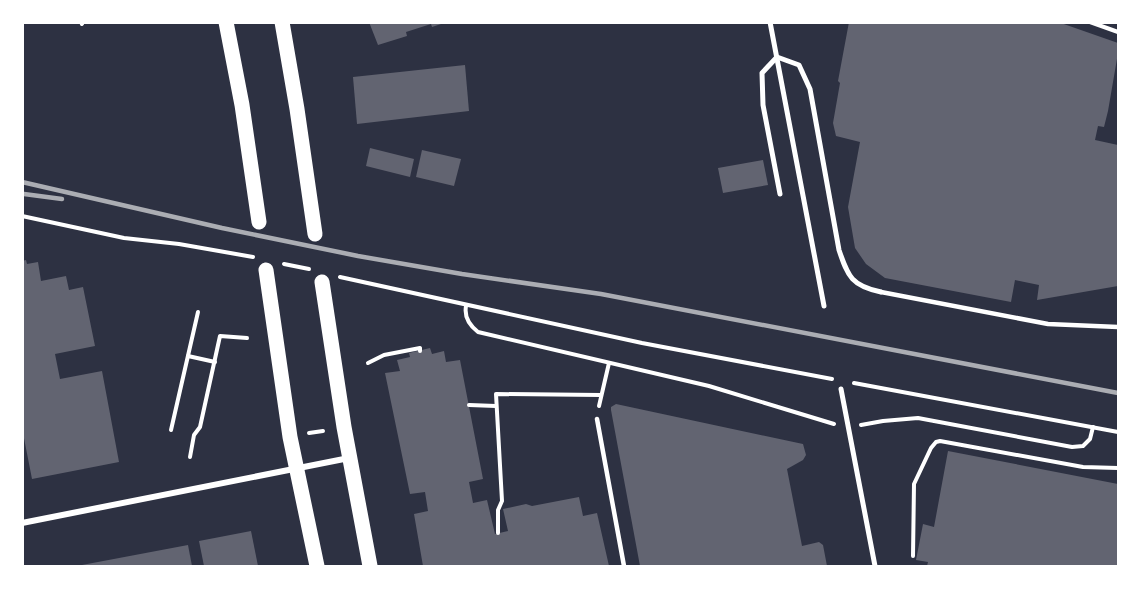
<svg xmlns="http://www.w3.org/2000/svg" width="1141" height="589" viewBox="0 0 1141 589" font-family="Poppins,sans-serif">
<rect width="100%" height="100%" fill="#2d3142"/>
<!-- building -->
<g fill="#626471">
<polygon points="369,22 444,22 444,23 432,27 431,24 406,32 407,36 378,45"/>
<polygon points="849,22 1058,22 1118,43 1118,53 1108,111 1104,127 1098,126 1095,140 1118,145 1118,286 1037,300 1039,285 1015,280 1011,302 885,278 866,264 855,248 848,207 860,142 836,136 833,123 840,83 838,81"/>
<polygon points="465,65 469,111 357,124 353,77"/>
<polygon points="370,148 414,159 410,177 366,166"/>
<polygon points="422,150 461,159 454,186 416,177"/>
<polygon points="763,160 768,185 723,193 718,168"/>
<polygon points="26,260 27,264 38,262 41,281 66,276 69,290 83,287 95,346 55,354 60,379 102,371 119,462 32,479 22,428 22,261"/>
<polygon points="430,348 432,354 444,351 446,362 460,360 483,479 469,482 473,503 487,500 495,534 508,531 503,509 526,504 532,506 579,497 583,516 597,513 609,566 423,566 414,514 428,511 425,492 410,494 385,373 400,371 397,360 410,357 409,353"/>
<polygon points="616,404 803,444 806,455 803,460 787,469 802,546 819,542 823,545 827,566 640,566 611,410 611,407"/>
<polygon points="948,451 1118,484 1118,566 927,566 928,562 916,560 923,524 934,527"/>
<polygon points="251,531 258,566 204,566 199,541"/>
<polygon points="188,545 192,566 82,566 82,565"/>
</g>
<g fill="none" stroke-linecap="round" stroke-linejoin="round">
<!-- path -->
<g stroke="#fff" stroke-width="4">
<polyline points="81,22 82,24"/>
<polyline points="1090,22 1118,32"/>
<polyline points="22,216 124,238 179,244 253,257"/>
<polyline points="284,264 309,269"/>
<polyline points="340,277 642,343 832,379"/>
<path d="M 466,306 C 464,317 469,325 478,332 L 709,386 L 834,424"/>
<polyline points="188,356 215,362"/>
<polyline points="368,363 384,355 420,348 420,351"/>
<polyline points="854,383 1118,432"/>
<polyline points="469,405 496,406"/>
<polyline points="599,406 609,363"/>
<polyline points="861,425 883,421 918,418 1072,447 1083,446 1090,439 1093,427"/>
<polyline points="171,430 198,312"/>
<polyline points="309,433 323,431"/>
<polyline points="190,457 194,435 200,427 220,336 247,338"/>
<polyline points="498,533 498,510 502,501 496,394 601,395"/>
<polyline points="913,556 914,484 931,448 936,442 940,441 1083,467 1118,468"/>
</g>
<!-- service -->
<g stroke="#fff" stroke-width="4.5">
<polyline points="881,292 1048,324 1118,327"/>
<polyline points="597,419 624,566"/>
</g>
<!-- pedestrian -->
<g stroke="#fff" stroke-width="5">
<polyline points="770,22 824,306"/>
<path d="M 777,57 L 799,65 L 810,89 L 839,250 C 848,277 852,286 881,292"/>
<polyline points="777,57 762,73 763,105 780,194"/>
<polyline points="841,389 875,566"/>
</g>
<!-- minor -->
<polyline stroke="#fff" stroke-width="6" points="22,523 349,458"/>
<!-- primary -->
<g stroke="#fff" stroke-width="15">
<polyline points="226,22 242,105 259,222"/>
<polyline points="282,22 297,109 315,234"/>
<polyline points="266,270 290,437 317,566"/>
<polyline points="322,282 344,427 370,566"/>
</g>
<!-- rail -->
<g stroke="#abadb3" stroke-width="4.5">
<polyline points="22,182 222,228 358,256 462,274 601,294 1118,393"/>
<polyline points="24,194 62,199"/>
</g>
</g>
<!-- border -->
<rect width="1141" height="589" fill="none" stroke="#ffffff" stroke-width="48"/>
</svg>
